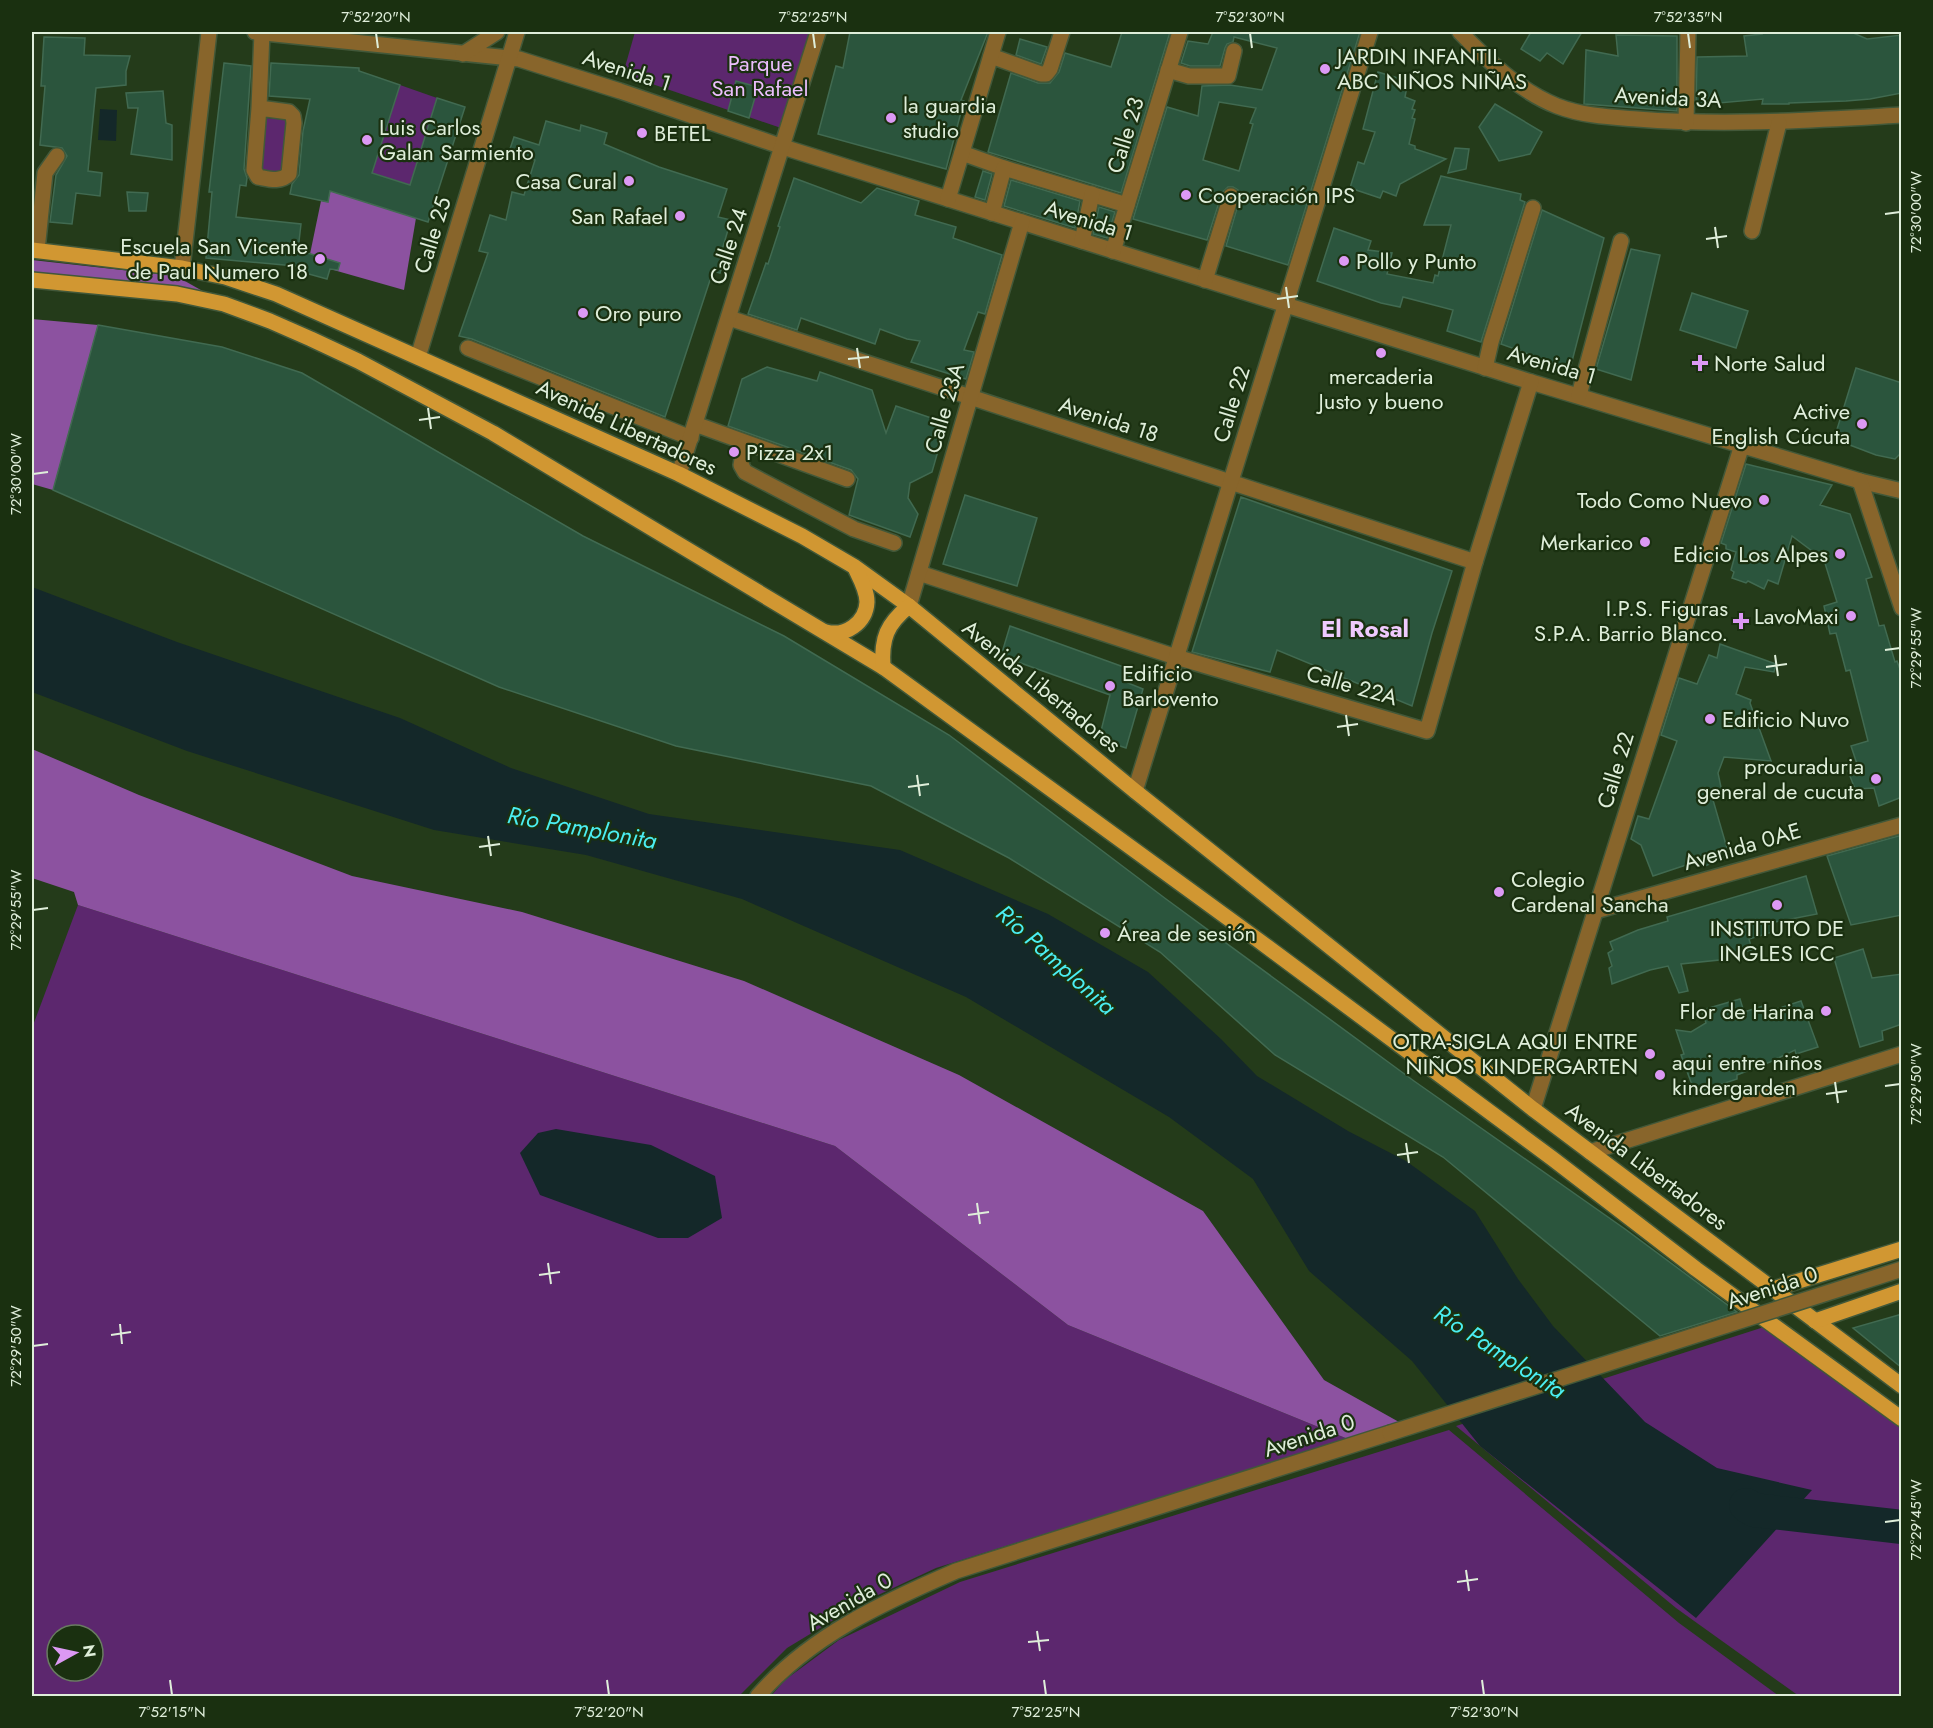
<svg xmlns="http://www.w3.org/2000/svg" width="1933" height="1728" viewBox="0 0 1933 1728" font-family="Jost,sans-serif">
<rect width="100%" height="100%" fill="#243b1a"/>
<!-- green -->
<g fill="#5c276e" fill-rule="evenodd">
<polygon points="635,32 814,32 790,131 623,74"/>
<polygon points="400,85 437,98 410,185 372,173"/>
<polygon points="266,118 288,120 283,175 261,173"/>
<path d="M 78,905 L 835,1146 L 1068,1325 L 1348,1439 L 936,1568 L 863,1602 L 787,1648 L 739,1696 L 32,1696 L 32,1028 ZM 57,1635 L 93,1635 L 93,1671 L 57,1671 Z"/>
<polygon points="1764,1327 1901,1427 1901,1696 1799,1696 1676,1608 1456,1426"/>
<polygon points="1449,1430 1679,1623 1779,1696 771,1696 785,1680 839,1640 960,1582"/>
</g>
<!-- forest -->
<g fill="#8c52a0">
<polygon points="330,190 416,218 404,290 330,269 310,254 321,201 328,202"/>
<polygon points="32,260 176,276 222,302 32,279"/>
<polygon points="32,319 98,325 53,490 32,484"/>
<polygon points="32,749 139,795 352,876 522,912 744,981 959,1075 1203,1211 1324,1380 1399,1422 1348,1439 1068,1325 835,1146 78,905 74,892 32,878"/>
</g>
<!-- water -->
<g fill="#142829">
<polygon points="100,109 117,110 116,141 98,140"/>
<polygon points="32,587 177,642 400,718 511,768 649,814 900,850 1048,914 1148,972 1221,1039 1257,1076 1348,1131 1406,1161 1475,1211 1518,1279 1553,1326 1645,1422 1717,1468 1812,1490 1696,1618 1480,1446 1412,1361 1309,1271 1253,1179 1169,1117 966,997 742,899 586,855 434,830 187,751 32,692"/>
<polygon points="556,1129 651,1145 715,1176 722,1218 688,1238 658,1238 540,1195 520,1153 538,1133"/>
</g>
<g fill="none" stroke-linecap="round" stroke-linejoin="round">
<!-- river -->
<polyline stroke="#142829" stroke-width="34" points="1746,1505 1754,1510 1902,1527"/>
</g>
<!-- building -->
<g fill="#2b553d" stroke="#416a51" stroke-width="1.5" fill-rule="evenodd">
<polygon points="850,32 988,32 961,100 964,101 946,169 818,134 836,66 843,68"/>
<polygon points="1122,32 1170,32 1121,193 988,152 1011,73 1038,83 1050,83 1059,72 1065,53 1111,67"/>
<path d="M 1213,32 L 1360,32 L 1288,265 L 1226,246 L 1240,198 L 1238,190 L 1233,187 L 1228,187 L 1222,193 L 1207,240 L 1133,219 L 1167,107 L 1198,116 L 1202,86 L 1230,85 L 1262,90 L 1277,48 L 1234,37 L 1233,42 L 1227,44 L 1225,48 L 1220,66 L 1190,66 L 1181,63 L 1188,41 L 1208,44 ZM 1219,102 L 1256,108 L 1250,123 L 1253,124 L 1239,171 L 1203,160 Z"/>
<polygon points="1531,32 1582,32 1563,64 1547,53 1540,61 1521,49"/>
<polygon points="1761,32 1851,32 1867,39 1902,35 1902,93 1870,99 1846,101 1789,103 1789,104 1762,104 1763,99 1696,105 1697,57 1747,56 1744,36 1762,34"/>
<polygon points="1616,35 1677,36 1677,111 1584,104 1586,50 1618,56"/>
<polygon points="44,37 85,38 84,55 130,56 126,71 126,85 96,88 88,171 102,173 100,196 76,193 72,224 50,222 56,175 67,156 62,148 40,145 45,86 41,86"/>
<polygon points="1020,39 1047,47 1041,64 1016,55"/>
<polygon points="224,63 251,66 244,169 247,178 246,186 240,185 236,217 301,224 298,250 340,263 338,270 330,269 327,279 305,273 306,267 206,258 212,192 209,192"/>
<polygon points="271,63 359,68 359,71 400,85 372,173 410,185 437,98 465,107 428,222 330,191 328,202 290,194 292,184 299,175 303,131 310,99 269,96"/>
<polygon points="1378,72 1408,81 1405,97 1415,101 1412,109 1415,110 1412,118 1415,119 1409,144 1415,146 1415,149 1446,159 1400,184 1396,196 1383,191 1380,198 1350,188 1358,162 1364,164 1375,132 1363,129"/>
<polygon points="736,81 758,87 749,118 728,111"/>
<polygon points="163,91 166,123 172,125 172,160 131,154 138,108 128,108 126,93"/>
<polygon points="1495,104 1542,132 1530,154 1499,161 1479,127"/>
<polygon points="546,121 580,131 581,125 607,133 604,144 659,167 727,189 718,217 731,220 722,250 727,251 720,273 713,271 665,417 472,339 459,336 488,253 479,251 490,215 506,220 512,192 524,195 535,160 509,152 514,137 539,145"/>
<polygon points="1455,148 1469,149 1466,169 1448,173"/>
<polygon points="983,171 992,174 985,200 975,197"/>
<polygon points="1441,176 1521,194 1520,200 1525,202 1481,342 1447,331 1453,310 1403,297 1400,307 1381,303 1317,281 1334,228 1371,241 1368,250 1392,253 1387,274 1433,283 1435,275 1438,276 1451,225 1424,225"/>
<polygon points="794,178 861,203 877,188 919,201 915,215 956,227 953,238 1002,255 985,314 978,312 964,350 974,352 966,379 911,362 920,341 907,339 880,329 875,344 801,318 797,330 748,314 766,263 768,264 780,227 778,226"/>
<polygon points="1011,180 1080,201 1075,228 1004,206"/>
<polygon points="127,192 148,193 146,211 129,211"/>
<polygon points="1099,207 1115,212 1107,238 1093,234"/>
<polygon points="1542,210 1604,238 1570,369 1501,344"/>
<polygon points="1631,249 1660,255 1631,380 1596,369"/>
<polygon points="1692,293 1748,311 1736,348 1680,330"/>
<polygon points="98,325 222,347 302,373 583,536 784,636 949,735 1166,899 1414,1081 1625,1229 1737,1312 1660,1336 1443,1157 1275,1055 1160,952 1009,858 871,786 676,746 499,687 53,490"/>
<polygon points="767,367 817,381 820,372 872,390 886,433 896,406 946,423 932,472 910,483 908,498 918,514 910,537 849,515 858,479 851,470 728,426 742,379"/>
<polygon points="1856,368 1902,383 1902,452 1895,459 1876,455 1834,439"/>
<polygon points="1746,464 1832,485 1820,505 1850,514 1872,577 1866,579 1879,626 1884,625 1895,662 1897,661 1901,672 1902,797 1879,806 1874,788 1855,789 1848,771 1858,767 1851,746 1868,741 1850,670 1846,671 1836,633 1830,634 1824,606 1837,602 1824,560 1792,536 1778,584 1768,580 1764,589 1748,581 1746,583 1732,578 1734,572 1731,570 1736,552 1726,549 1726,545 1721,543"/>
<polygon points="965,495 1037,518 1017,586 943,564"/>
<polygon points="1241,497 1452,571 1432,633 1412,706 1277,650 1270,672 1192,652"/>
<polygon points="1010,626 1132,670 1128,683 1143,689 1126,748 1099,739 1110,695 1001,656"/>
<polygon points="1720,644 1776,664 1774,672 1745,667 1736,694 1751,700 1750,703 1771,761 1724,757 1718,773 1723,797 1713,800 1729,855 1703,867 1701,860 1653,876 1641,845 1631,839 1638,816 1649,819 1677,741 1661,735 1679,678 1697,684 1709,655 1717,658"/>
<polygon points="1902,835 1902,915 1851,925 1827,856"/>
<polygon points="1806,876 1817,914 1770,923 1772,932 1749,939 1752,950 1728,956 1729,959 1681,964 1688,991 1679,993 1668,966 1650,970 1612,984 1609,968 1612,966 1608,953 1613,950 1610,942 1638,930 1668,921 1667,917"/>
<polygon points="1863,949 1872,978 1902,974 1902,1024 1882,1031 1883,1040 1860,1047 1834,958"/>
<polygon points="1740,999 1744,1012 1763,1006 1764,1013 1801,1001 1818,1047 1796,1054 1795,1050 1770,1062 1737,1075 1737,1079 1695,1093 1681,1055 1684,1054 1676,1030 1691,1032 1706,1023 1702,1010"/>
<polygon points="1902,1314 1902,1368 1853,1328"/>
</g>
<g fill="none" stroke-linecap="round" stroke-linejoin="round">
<!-- minor casing -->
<g stroke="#425839" stroke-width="18">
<g id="minor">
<polyline points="255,32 519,59 620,91 783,147 1531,382 1860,481 1902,491"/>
<path d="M 1460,32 C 1487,60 1519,91 1557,106 C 1583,116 1610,117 1637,119 C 1726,126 1813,120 1902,115"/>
<polyline points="463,54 497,32"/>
<polyline points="991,56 1041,74 1046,74 1050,69 1062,32"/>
<polyline points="1168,70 1189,76 1228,76 1234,51"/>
<path d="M 259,108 L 289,112 L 293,116 L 294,123 L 289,174 C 280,183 269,179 258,177 L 254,170 L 259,108 L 262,32"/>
<polyline points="1686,123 1688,32"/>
<polyline points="962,153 1004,168 1127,205"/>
<polyline points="948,199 998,32"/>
<polyline points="992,213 1004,168"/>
<polyline points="1752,231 1779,123"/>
<polyline points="1082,241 1092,194"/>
<polyline points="37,250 45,173 57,156"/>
<polyline points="1113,251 1180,32"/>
<polyline points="182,268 209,32"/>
<polyline points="1205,280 1231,196"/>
<polyline points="729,318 1475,562"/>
<polyline points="468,348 691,438"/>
<polyline points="418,357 517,32"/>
<polyline points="1485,368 1491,342 1533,208"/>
<polyline points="1579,395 1621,241"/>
<polyline points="695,424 847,479"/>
<polyline points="745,443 741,465 745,472 854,529 894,543"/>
<polyline points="679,474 818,32"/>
<polyline points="1860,481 1902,608"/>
<polyline points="919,573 1176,657 1427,731 1475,562 1531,382"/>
<polyline points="909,606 1022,222"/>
<polyline points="1135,791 1370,32"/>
<polyline points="1595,911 1902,825"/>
<polyline points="1533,1109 1742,445"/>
<polyline points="1590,1152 1902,1054"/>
<path d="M 758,1696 C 810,1636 884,1602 956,1571 L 1390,1433"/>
</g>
</g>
<!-- major casing -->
<g stroke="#425839" stroke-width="18">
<g id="major">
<polyline points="32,250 182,268 225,277 276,294 679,474 802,536 855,567 909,606 1135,791 1533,1109 1902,1386"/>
<polyline points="32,280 177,294 224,304 270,321 311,339 358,361 493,433 883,667 1258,940 1553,1159 1696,1269 1902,1419"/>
<path d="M 826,632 C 845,637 866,623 867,602 C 867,591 861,580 856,570"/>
<path d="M 883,667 C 881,638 887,624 909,606"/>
<polyline points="1773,1289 1902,1249"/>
<polyline points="1815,1321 1902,1291"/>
</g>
</g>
<!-- minor -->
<use href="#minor" stroke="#88652b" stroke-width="15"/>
<!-- major -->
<use href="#major" stroke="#d19732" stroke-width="15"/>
<!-- minor-bridge casing -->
<g stroke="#425839" stroke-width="18" stroke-linecap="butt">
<polyline id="minor-bridge" points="1390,1433 1902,1269"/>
</g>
<!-- minor-bridge -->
<use href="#minor-bridge" stroke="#88652b" stroke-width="15"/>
</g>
<!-- ticks -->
<path fill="none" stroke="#dfeeda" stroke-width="2" d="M 376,33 L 378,48M 813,33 L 815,48M 1250,33 L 1252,48M 1688,33 L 1690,48M 1885,214 L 1900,212M 1715,227 L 1718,248M 1706,239 L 1727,236M 1286,287 L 1289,308M 1277,299 L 1298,296M 857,348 L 860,368M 848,359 L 869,357M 428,408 L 431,429M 419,420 L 440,417M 33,474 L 48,472M 1885,650 L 1900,648M 1775,655 L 1778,676M 1766,667 L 1787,664M 1346,715 L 1349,736M 1337,727 L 1358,724M 917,775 L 920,796M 908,787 L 929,784M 488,836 L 491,856M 479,847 L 500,844M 33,910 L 48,908M 1835,1082 L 1838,1103M 1885,1086 L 1900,1084M 1826,1094 L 1847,1091M 1406,1143 L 1409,1163M 1397,1155 L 1418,1152M 977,1203 L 980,1224M 968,1215 L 989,1212M 548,1263 L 551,1284M 539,1275 L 560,1272M 120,1324 L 122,1344M 111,1335 L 131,1332M 33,1346 L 48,1344M 1885,1522 L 1900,1520M 1466,1570 L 1469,1591M 1457,1582 L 1478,1579M 1037,1631 L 1040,1651M 1028,1642 L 1049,1640M 170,1680 L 172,1695M 607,1680 L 609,1695M 1044,1680 L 1046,1695M 1482,1680 L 1484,1695"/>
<!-- markers -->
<g fill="#dc99f4" stroke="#1a3010" stroke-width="2">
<circle cx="1325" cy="69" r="6"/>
<circle cx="891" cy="118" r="6"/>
<circle cx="642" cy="133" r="6"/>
<circle cx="367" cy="140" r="6"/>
<circle cx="629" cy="181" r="6"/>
<circle cx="1186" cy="195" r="6"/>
<circle cx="680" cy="216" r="6"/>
<circle cx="320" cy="259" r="6"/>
<circle cx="1344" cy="261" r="6"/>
<circle cx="583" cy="313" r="6"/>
<circle cx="1381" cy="353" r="6"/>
<path d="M1697 354h6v6h6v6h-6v6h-6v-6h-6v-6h6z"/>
<circle cx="1862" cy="424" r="6"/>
<circle cx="734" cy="452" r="6"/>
<circle cx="1764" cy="500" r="6"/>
<circle cx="1645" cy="542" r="6"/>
<circle cx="1840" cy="554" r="6"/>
<circle cx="1851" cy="616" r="6"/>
<path d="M1738 612h6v6h6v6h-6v6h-6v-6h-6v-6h6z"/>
<circle cx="1110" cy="686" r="6"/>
<circle cx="1710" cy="719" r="6"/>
<circle cx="1876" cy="779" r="6"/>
<circle cx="1499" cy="892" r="6"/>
<circle cx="1777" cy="905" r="6"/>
<circle cx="1105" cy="933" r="6"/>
<circle cx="1826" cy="1011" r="6"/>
<circle cx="1650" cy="1054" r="6"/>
<circle cx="1660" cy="1075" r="6"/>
</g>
<g text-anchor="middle" stroke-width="4.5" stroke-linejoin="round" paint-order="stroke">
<!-- poi labels -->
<g font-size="22" fill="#dfeeda" stroke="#1a3010" text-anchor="start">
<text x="1337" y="64">JARDIN INFANTIL<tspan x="1337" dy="25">ABC NIÑOS NIÑAS</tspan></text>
<text x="903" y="113">la guardia<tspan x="903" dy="25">studio</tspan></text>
<text x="379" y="135">Luis Carlos<tspan x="379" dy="25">Galan Sarmiento</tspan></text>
<text x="654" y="141">BETEL</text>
<text x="617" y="189" text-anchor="end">Casa Cural</text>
<text x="1198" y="203">Cooperación IPS</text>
<text x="668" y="224" text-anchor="end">San Rafael</text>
<text x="308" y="254" text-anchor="end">Escuela San Vicente<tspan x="308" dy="25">de Paul Numero 18</tspan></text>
<text x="1356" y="269">Pollo y Punto</text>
<text x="595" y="321">Oro puro</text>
<text x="1714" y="371">Norte Salud</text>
<text x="1381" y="384" text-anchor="middle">mercaderia<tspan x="1381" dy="25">Justo y bueno</tspan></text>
<text x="1850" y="419" text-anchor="end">Active<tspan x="1850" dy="25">English Cúcuta</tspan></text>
<text x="746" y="460">Pizza 2x1</text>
<text x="1752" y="508" text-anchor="end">Todo Como Nuevo</text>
<text x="1633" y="550" text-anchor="end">Merkarico</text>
<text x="1828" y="562" text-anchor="end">Edicio Los Alpes</text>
<text x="1728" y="616" text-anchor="end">I.P.S. Figuras<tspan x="1728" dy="25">S.P.A. Barrio Blanco.</tspan></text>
<text x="1839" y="624" text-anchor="end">LavoMaxi</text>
<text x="1122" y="681">Edificio<tspan x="1122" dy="25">Barlovento</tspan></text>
<text x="1722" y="727">Edificio Nuvo</text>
<text x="1864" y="774" text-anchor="end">procuraduria<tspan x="1864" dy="25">general de cucuta</tspan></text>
<text x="1511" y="887">Colegio<tspan x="1511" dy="25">Cardenal Sancha</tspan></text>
<text x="1777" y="936" text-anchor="middle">INSTITUTO DE<tspan x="1777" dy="25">INGLES ICC</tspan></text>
<text x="1117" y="941">Área de sesión</text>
<text x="1814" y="1019" text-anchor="end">Flor de Harina</text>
<text x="1638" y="1049" text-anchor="end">OTRA-SIGLA AQUI ENTRE<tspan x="1638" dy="25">NIÑOS KINDERGARTEN</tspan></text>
<text x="1672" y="1070">aqui entre niños<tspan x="1672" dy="25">kindergarden</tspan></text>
</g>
<!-- park labels -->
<g font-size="22" fill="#ecbefd" stroke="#1a3010">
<text x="760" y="71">Parque<tspan x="760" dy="25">San Rafael</tspan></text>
</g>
<!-- street labels -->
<g font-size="22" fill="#dfeeda" stroke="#1a3010">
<text transform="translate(627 70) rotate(18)" y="8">Avenida 1</text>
<text transform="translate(1668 97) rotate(3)" y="8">Avenida 3A</text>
<text transform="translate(1125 135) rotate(-73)" y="8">Calle 23</text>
<text transform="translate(1089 220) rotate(17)" y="8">Avenida 1</text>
<text transform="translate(432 235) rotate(-73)" y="8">Calle 25</text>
<text transform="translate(728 246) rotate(-72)" y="8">Calle 24</text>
<text transform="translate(1552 364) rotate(16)" y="8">Avenida 1</text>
<text transform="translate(1231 404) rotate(-73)" y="8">Calle 22</text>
<text transform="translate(944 408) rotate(-74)" y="8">Calle 23A</text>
<text transform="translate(1109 419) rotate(18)" y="8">Avenida 18</text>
<text transform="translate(627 427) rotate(25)" y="8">Avenida Libertadores</text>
<text transform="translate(1352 685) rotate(16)" y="8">Calle 22A</text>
<text transform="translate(1042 686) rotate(39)" y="8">Avenida Libertadores</text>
<text transform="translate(1615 770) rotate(-73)" y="8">Calle 22</text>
<text transform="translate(1742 846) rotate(-16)" y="8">Avenida 0AE</text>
<text transform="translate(1647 1166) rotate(37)" y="8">Avenida Libertadores</text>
<text transform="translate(1772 1287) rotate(-18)" y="8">Avenida 0</text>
<text transform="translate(1309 1435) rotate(-18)" y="8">Avenida 0</text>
<text transform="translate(849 1601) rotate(-30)" y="8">Avenida 0</text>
</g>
<!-- neighbourhood labels -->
<g font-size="24" font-weight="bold" fill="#efcafd" stroke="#1a3010">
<text x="1365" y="637">El Rosal</text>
</g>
<!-- water labels -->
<g font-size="24" font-style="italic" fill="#4beef1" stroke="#1a3010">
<text transform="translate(582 828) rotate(10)" y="8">Río Pamplonita</text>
<text transform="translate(1056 960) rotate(42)" y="8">Río Pamplonita</text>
<text transform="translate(1500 1352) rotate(33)" y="8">Río Pamplonita</text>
</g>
</g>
<!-- border -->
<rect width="1933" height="1728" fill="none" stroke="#1a3010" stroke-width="66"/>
<!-- north arrow -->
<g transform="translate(75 1653) rotate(82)"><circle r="28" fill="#1a3010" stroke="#697c61" stroke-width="1.5"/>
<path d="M0-4.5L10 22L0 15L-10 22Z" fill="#dc99f4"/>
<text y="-9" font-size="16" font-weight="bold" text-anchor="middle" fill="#dfeeda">N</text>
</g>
<rect x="33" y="33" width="1867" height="1662" fill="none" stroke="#dfeeda" stroke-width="2"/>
<g font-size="15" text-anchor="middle" fill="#dfeeda">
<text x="376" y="22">7°52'20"N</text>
<text x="813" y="22">7°52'25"N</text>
<text x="1250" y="22">7°52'30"N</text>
<text x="1688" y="22">7°52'35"N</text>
<text transform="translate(1916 212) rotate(-90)" y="5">72°30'00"W</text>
<text transform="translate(16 474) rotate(-90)" y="5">72°30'00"W</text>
<text transform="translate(1916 648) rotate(-90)" y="5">72°29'55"W</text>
<text transform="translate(16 910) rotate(-90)" y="5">72°29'55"W</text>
<text transform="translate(1916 1084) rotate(-90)" y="5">72°29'50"W</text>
<text transform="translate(16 1346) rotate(-90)" y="5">72°29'50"W</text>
<text transform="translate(1916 1520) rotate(-90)" y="5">72°29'45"W</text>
<text x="172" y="1717">7°52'15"N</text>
<text x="609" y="1717">7°52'20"N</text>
<text x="1046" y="1717">7°52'25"N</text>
<text x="1484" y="1717">7°52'30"N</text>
</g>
</svg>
